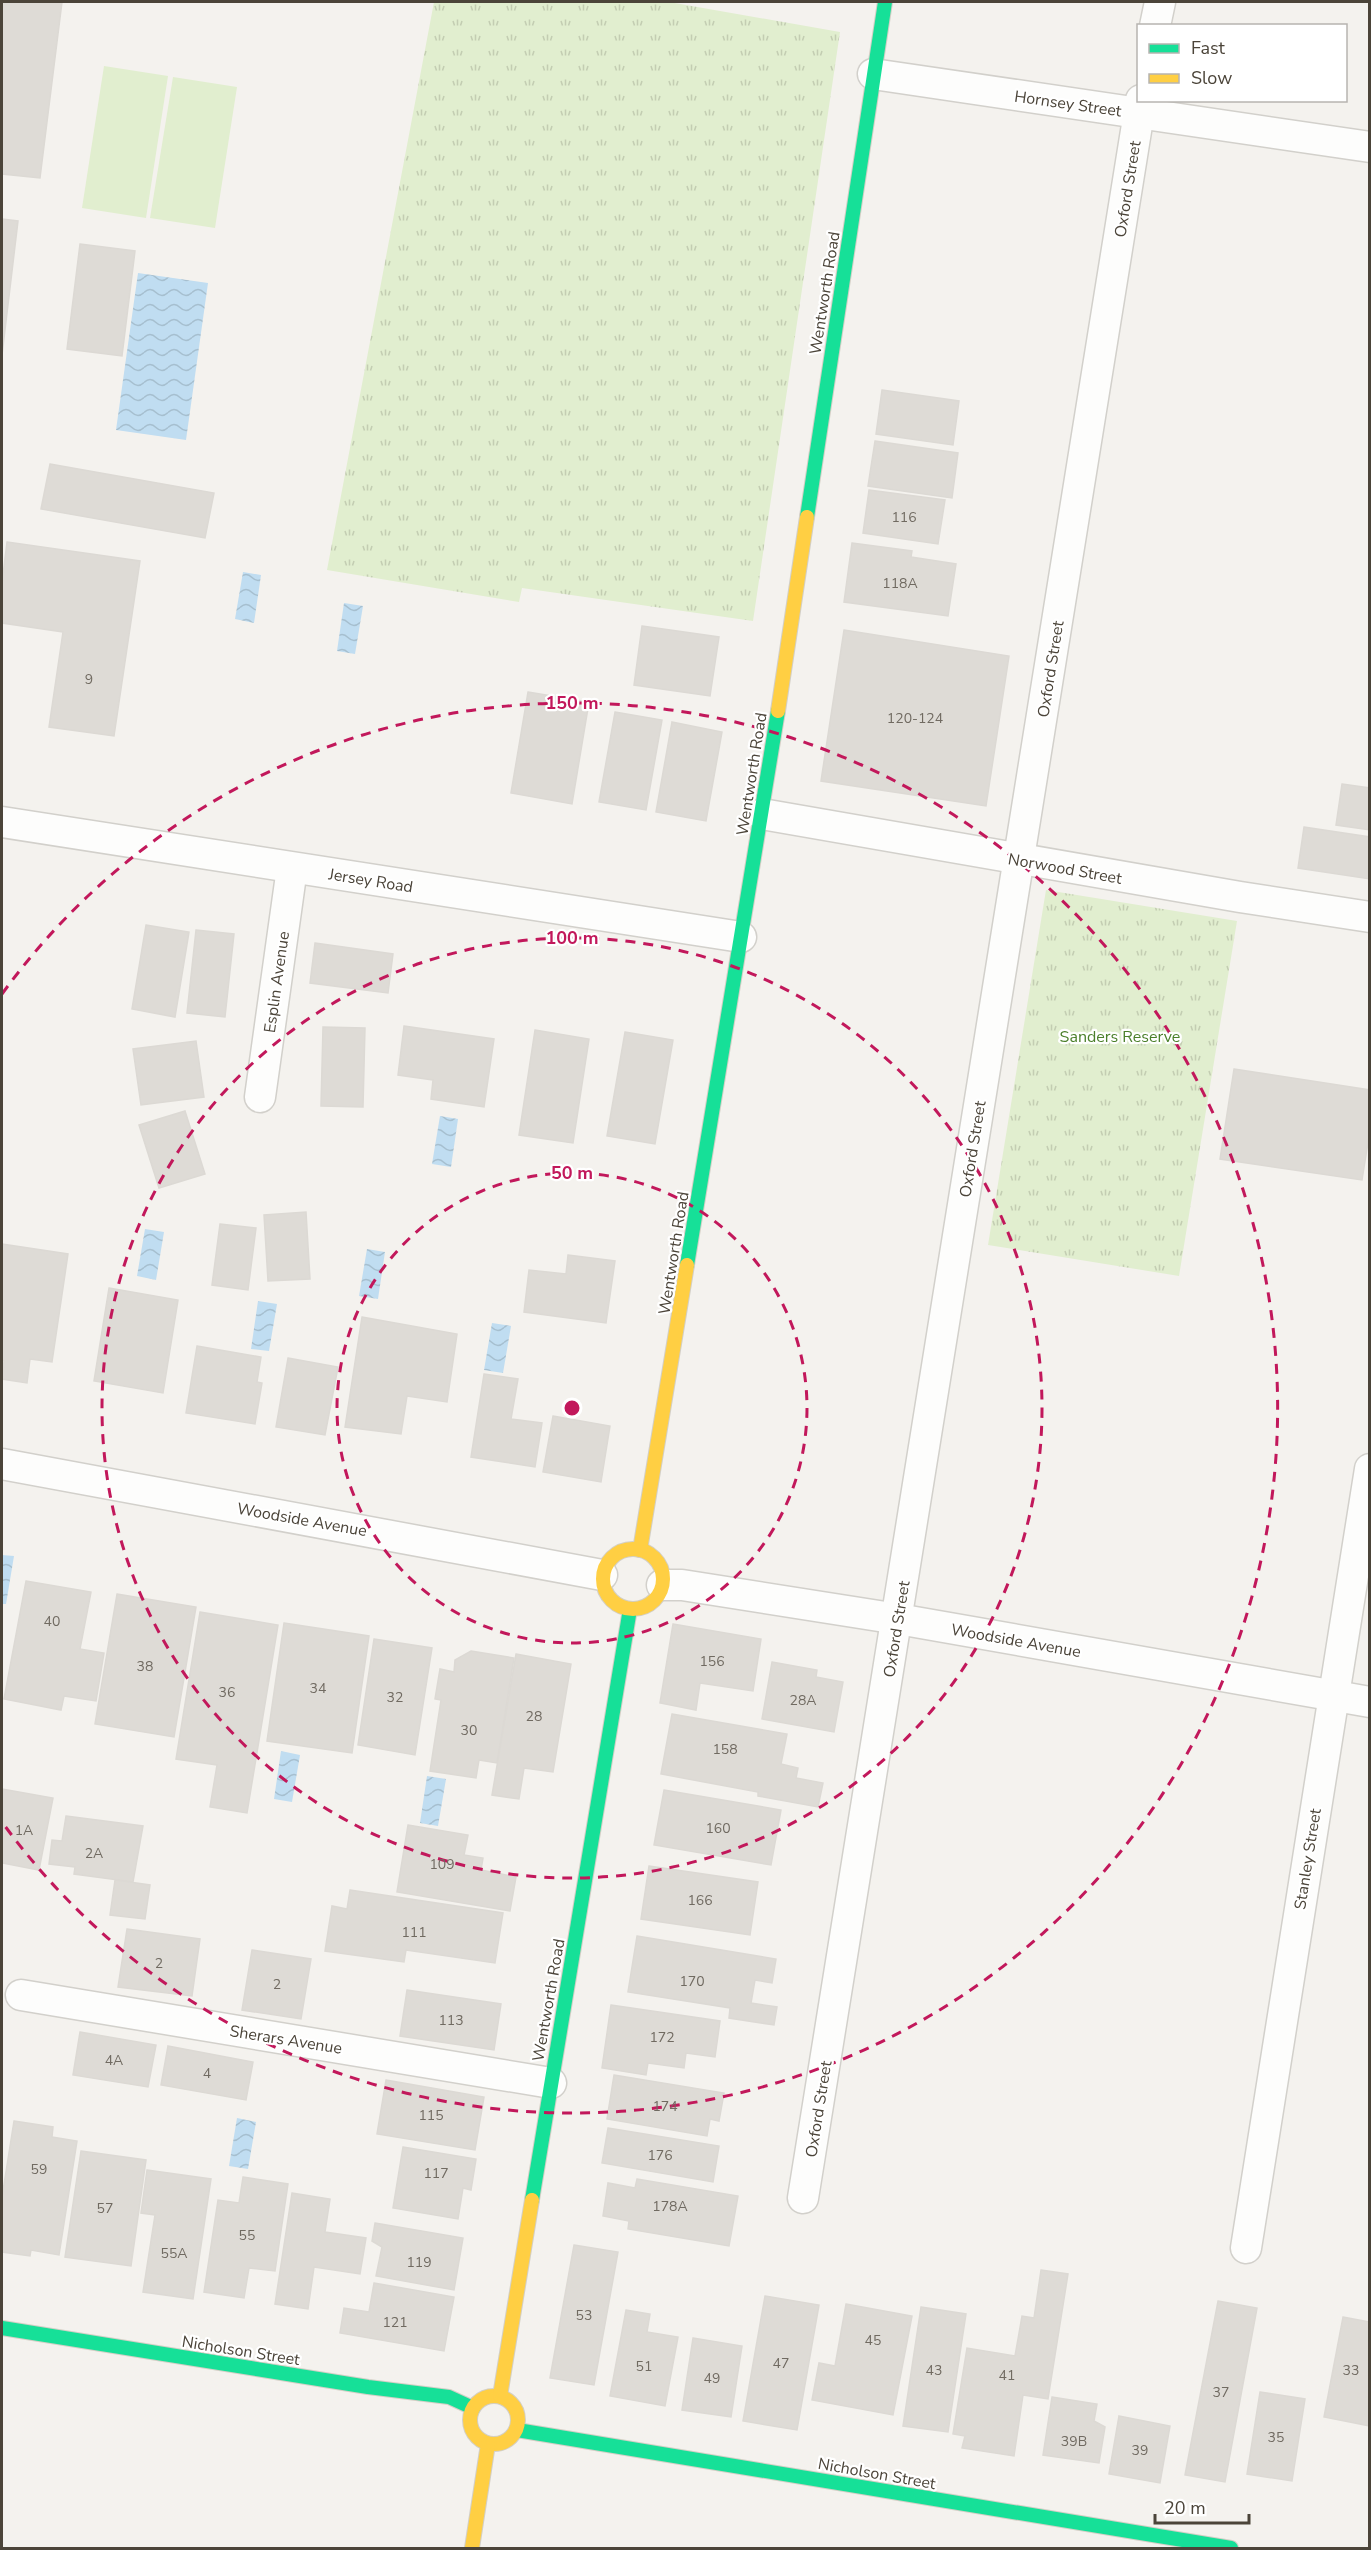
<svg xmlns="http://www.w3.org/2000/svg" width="1371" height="2550" viewBox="0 0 1371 2550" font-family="'Nunito Sans',sans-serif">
<defs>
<pattern id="grass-tufts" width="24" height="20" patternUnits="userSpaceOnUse" patternTransform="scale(1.5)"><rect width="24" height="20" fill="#e1eecf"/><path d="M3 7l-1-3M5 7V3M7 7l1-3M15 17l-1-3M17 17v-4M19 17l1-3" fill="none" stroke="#c3cdb2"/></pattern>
<pattern id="water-waves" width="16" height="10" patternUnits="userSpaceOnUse" patternTransform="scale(1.5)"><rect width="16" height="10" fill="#c0ddf1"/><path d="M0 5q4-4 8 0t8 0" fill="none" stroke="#a6bfcf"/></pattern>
</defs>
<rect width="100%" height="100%" fill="#f4f2ee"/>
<!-- grass -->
<g fill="url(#grass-tufts)">
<polygon points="434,2 669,2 840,32 753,621 522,588 519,602 327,570"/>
<polygon points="1046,890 1237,921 1179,1276 988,1245"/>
</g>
<!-- garden -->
<g fill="#e1eecf">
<polygon points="104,66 168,76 146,218 82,208"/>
<polygon points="173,77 237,87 215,228 150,218"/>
</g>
<!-- water -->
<g fill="url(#water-waves)">
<polygon points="138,273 208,283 186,440 116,430"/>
<polygon points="243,572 261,575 254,623 235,619"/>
<polygon points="344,603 363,606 355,654 337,651"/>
<polygon points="440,1116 458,1119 451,1167 432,1164"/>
<polygon points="145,1229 164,1232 156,1280 137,1276"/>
<polygon points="367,1249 385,1252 378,1299 359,1296"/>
<polygon points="258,1301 277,1304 269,1351 251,1349"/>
<polygon points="492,1323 511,1326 503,1373 484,1370"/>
<polygon points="2,1555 14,1556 6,1604 2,1604"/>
<polygon points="281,1751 300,1755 292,1802 274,1799"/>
<polygon points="427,1776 446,1779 438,1826 420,1823"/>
<polygon points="237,2118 256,2122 248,2169 229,2166"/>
</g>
<!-- building -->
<g fill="#dedbd6" stroke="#dcd9d4" stroke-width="1.5">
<polygon points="2,2 62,2 40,178 2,174"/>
<polygon points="2,219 18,221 2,355"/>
<polygon points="80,244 135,251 122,356 67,349"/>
<polygon points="882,390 959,401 953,445 876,434"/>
<polygon points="875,441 958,453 952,498 868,486"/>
<polygon points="50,464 214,493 205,538 41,509"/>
<polygon points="869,490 945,500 938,544 863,533"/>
<polygon points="7,542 140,561 114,736 49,727 63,632 2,623 2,583"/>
<polygon points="852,543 912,551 911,557 956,564 948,616 844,602"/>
<polygon points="642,626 719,637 710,696 634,685"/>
<polygon points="844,630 1009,656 986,806 821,781"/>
<polygon points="528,692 589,702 572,804 511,793"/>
<polygon points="615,712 662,720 646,810 599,802"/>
<polygon points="672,722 722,732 706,821 656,812"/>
<polygon points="1342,784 1370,788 1370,830 1336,825"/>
<polygon points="1304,827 1370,837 1370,879 1298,868"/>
<polygon points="146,925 189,932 175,1017 132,1009"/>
<polygon points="196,930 234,934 225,1017 187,1013"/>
<polygon points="315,943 393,954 388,993 310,983"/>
<polygon points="404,1026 494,1039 484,1107 431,1099 433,1080 398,1075"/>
<polygon points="323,1027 365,1028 363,1107 321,1106"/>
<polygon points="535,1030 589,1039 573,1143 519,1135"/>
<polygon points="625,1032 673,1040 655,1144 607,1136"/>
<polygon points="196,1041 204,1097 141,1105 133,1049"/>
<polygon points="1234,1069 1370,1090 1370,1130 1362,1180 1220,1159"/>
<polygon points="185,1111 205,1174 159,1188 139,1125"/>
<polygon points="306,1212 310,1279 268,1281 264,1215"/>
<polygon points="220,1224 256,1228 248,1290 212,1285"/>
<polygon points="2,1244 68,1254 52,1362 30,1359 27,1383 2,1379 4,1361 2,1360"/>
<polygon points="568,1255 615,1261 606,1323 524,1312 529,1270 566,1274"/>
<polygon points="109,1288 178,1300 163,1393 94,1381"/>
<polygon points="362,1317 457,1334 447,1402 407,1396 401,1434 345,1427"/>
<polygon points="197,1346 261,1357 257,1382 262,1383 255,1424 186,1413"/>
<polygon points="288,1358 338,1367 325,1435 276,1427"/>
<polygon points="484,1374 518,1379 511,1419 542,1423 535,1467 471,1457"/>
<polygon points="553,1416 610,1426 601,1482 543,1472"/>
<polygon points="26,1581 91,1592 80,1649 104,1653 96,1701 64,1696 61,1710 4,1699"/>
<polygon points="117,1594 196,1607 174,1737 95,1724"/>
<polygon points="200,1612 278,1625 247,1813 210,1807 217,1765 176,1759"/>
<polygon points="284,1623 369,1636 352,1753 267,1741"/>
<polygon points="673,1624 761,1639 753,1691 700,1683 696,1710 660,1703"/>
<polygon points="374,1639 432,1648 415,1755 358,1745"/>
<polygon points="471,1651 514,1658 497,1763 479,1760 476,1778 430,1771 441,1700 435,1699 440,1669 454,1672 455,1660"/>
<polygon points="516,1654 571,1664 553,1772 524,1768 519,1799 492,1795"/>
<polygon points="772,1662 817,1670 816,1677 843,1682 834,1732 762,1719"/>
<polygon points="672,1714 787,1734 781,1764 798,1768 796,1778 823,1783 818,1807 758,1796 758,1792 661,1774"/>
<polygon points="2,1789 53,1798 39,1870 2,1863"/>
<polygon points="664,1790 781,1810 771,1865 654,1845"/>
<polygon points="66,1816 143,1826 133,1882 74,1874 75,1867 49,1864 52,1840 62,1841"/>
<polygon points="408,1825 468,1835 464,1855 483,1858 481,1870 516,1877 510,1911 397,1892"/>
<polygon points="649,1866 758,1882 750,1935 641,1919"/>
<polygon points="115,1880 150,1885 145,1919 110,1915"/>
<polygon points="350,1890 503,1913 495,1963 406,1950 404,1962 325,1951 332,1906 347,1909"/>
<polygon points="127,1929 200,1939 192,1996 118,1987"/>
<polygon points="637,1936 776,1959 772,1983 755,1980 751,2003 777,2007 774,2025 729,2018 730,2008 628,1992"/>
<polygon points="252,1950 311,1959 301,2019 242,2010"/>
<polygon points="407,1990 501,2004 494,2050 400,2036"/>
<polygon points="611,2005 720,2021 715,2057 686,2053 684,2068 648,2063 646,2075 602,2068"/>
<polygon points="80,2032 156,2045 148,2087 73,2075"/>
<polygon points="168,2046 253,2062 246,2100 161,2085"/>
<polygon points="614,2075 724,2093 719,2121 710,2119 707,2136 607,2119"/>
<polygon points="386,2080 484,2097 475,2150 377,2134"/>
<polygon points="14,2121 53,2127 52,2137 77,2141 59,2255 31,2250 30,2256 2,2252 2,2197"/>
<polygon points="608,2128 719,2146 713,2182 602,2163"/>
<polygon points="403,2147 476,2159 471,2190 463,2188 458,2219 393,2208"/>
<polygon points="81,2151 146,2160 131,2266 65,2257"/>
<polygon points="147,2170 211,2179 193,2299 143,2292 155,2215 141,2213"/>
<polygon points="243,2177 288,2184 275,2271 249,2268 244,2298 204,2292 218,2200 239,2203"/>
<polygon points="637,2179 738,2196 729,2246 628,2229 629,2221 603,2216 608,2183 635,2188"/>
<polygon points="292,2193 330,2199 325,2232 366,2238 360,2274 314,2267 308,2309 275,2304"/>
<polygon points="375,2223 463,2238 454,2290 376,2276 382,2247 372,2241"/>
<polygon points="574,2245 618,2252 594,2385 550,2378"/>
<polygon points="1041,2270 1068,2274 1048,2399 1023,2395 1014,2456 962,2448 965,2436 953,2434 967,2348 1015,2356 1022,2316 1034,2318"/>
<polygon points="374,2283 454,2297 444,2351 340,2333 344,2308 369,2312"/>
<polygon points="765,2296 819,2305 797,2430 743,2421"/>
<polygon points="1218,2301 1257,2308 1225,2482 1185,2475"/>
<polygon points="846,2304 912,2316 893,2415 812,2400 819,2363 835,2366"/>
<polygon points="921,2307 966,2314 948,2432 903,2426"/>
<polygon points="626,2310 650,2314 647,2332 678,2337 665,2406 610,2396"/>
<polygon points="1343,2317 1370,2322 1370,2426 1324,2417"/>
<polygon points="693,2338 742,2346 731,2417 682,2410"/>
<polygon points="1260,2392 1305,2399 1292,2481 1247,2474"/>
<polygon points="1052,2397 1097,2404 1094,2421 1105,2427 1099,2463 1043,2455"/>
<polygon points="1119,2416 1170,2426 1160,2483 1109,2474"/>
</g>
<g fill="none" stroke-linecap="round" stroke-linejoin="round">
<!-- street casing -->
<g stroke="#d2d0cb" stroke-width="33">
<g id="street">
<polyline points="1155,26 1160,2"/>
<polyline points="873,74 1370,147"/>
<polyline points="762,814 1240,897 1370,917"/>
<polyline points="2,822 741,937"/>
<polyline points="260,1097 292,868"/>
<polyline points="2,1464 602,1575"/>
<polyline points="662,1585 682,1585 898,1619 1370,1702"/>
<polyline points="21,1995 551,2083"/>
<polyline points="803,2198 1141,100"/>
<polyline points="1246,2248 1370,1469"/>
</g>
</g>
<!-- fast casing -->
<g stroke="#d3cfc5" stroke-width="16">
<g id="fast">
<polyline points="807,517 885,2"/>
<polyline points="687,1265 778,711"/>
<polyline points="532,2200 630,1609"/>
<polyline points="2,2328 368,2387 449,2397 473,2408"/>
<polyline points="517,2430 1231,2548"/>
</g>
</g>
<!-- slow casing -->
<g stroke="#d3cfc5" stroke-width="16">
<g id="slow">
<polyline points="778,711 807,517"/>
<circle cx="633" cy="1579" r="30"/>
<polyline points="640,1550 687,1265"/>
<circle cx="494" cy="2420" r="24"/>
<polyline points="500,2396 532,2200"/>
<polyline points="472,2548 488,2444"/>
</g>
</g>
<!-- street -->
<use href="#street" stroke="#fdfdfc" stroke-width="30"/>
<!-- fast -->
<use href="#fast" stroke="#16e098" stroke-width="14"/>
<!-- slow -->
<use href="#slow" stroke="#ffcf43" stroke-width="14"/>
</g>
<!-- distance rings -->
<g fill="none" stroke="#c2185b" stroke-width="3" stroke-dasharray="10 8">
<circle cx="572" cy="1408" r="235"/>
<circle cx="572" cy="1408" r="470"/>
<path d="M2 994A705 705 0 1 1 2 1822"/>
</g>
<g text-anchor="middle" stroke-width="4.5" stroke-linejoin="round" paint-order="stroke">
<!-- number labels -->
<g font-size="14" fill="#706a61">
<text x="904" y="522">116</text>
<text x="900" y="588">118A</text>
<text x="89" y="684">9</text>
<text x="915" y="723">120-124</text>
<text x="52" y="1626">40</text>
<text x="712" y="1666">156</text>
<text x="145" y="1671">38</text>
<text x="318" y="1693">34</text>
<text x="227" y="1697">36</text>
<text x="395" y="1702">32</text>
<text x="803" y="1705">28A</text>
<text x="534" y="1721">28</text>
<text x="469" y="1735">30</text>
<text x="725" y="1754">158</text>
<text x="718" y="1833">160</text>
<text x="24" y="1835">1A</text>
<text x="94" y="1858">2A</text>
<text x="442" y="1869">109</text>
<text x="700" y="1905">166</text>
<text x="414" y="1937">111</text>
<text x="159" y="1968">2</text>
<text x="692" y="1986">170</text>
<text x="277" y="1989">2</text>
<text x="451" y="2025">113</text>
<text x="662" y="2042">172</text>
<text x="114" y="2065">4A</text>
<text x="207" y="2078">4</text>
<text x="665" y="2111">174</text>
<text x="431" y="2120">115</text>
<text x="660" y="2160">176</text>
<text x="39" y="2174">59</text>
<text x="436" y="2178">117</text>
<text x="670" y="2211">178A</text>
<text x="105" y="2213">57</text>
<text x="247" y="2240">55</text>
<text x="174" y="2258">55A</text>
<text x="419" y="2267">119</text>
<text x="584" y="2320">53</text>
<text x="395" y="2327">121</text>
<text x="873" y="2345">45</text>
<text x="781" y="2368">47</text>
<text x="644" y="2371">51</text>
<text x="934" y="2375">43</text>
<text x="1351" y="2375">33</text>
<text x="1007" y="2380">41</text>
<text x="712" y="2383">49</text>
<text x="1221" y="2397">37</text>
<text x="1276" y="2442">35</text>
<text x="1074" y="2446">39B</text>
<text x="1140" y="2455">39</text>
</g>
<!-- street labels -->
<g font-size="16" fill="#4b4439" stroke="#fff">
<text transform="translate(1068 103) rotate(8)" y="6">Hornsey Street</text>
<text transform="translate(1127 189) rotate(-81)" y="6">Oxford Street</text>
<text transform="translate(824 293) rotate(-81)" y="6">Wentworth Road</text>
<text transform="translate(1050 669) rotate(-81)" y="6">Oxford Street</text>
<text transform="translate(751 774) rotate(-81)" y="6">Wentworth Road</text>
<text transform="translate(1065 868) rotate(10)" y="6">Norwood Street</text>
<text transform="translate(371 880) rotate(9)" y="6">Jersey Road</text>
<text transform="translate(276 982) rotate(-82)" y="6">Esplin Avenue</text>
<text transform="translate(972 1149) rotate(-81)" y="6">Oxford Street</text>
<text transform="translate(673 1253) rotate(-81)" y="6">Wentworth Road</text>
<text transform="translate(302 1519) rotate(10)" y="6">Woodside Avenue</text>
<text transform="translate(896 1629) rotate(-81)" y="6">Oxford Street</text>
<text transform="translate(1016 1640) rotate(10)" y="6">Woodside Avenue</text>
<text transform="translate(1307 1859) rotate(-81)" y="6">Stanley Street</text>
<text transform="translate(548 2000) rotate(-80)" y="6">Wentworth Road</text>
<text transform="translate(286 2039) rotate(9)" y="6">Sherars Avenue</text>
<text transform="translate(818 2109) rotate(-81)" y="6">Oxford Street</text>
<text transform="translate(241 2350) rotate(9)" y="6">Nicholson Street</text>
<text transform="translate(877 2473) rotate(10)" y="6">Nicholson Street</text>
</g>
<!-- park labels -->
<g font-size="16" fill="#4a7f2a" stroke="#fff">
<text x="1120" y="1042">Sanders Reserve</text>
</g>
</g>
<circle cx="572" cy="1408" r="9" fill="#c2185b" stroke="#fff" stroke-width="3"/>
<g font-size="18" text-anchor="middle" font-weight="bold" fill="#c2185b" stroke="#fff" stroke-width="4.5" stroke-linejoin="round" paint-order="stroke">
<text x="572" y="709">150 m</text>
<text x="572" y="944">100 m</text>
<text x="572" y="1179">50 m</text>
</g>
<!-- border -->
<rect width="1371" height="2550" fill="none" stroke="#4b4439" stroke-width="6"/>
<!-- legend -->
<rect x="1137" y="24" width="210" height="78" fill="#ffffff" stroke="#b7b4b0" stroke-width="1.5"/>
<rect x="1149" y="44" width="30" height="9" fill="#16e098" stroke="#b7b4b0" stroke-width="1.5"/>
<text x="1191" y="54" font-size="18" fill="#4b4439">Fast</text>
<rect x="1149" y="74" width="30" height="9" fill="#ffcf43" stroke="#b7b4b0" stroke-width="1.5"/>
<text x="1191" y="84" font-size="18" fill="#4b4439">Slow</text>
<!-- scale -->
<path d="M1155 2514v9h94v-9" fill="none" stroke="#4b4439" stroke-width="3"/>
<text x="1164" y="2514" font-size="18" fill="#4b4439" stroke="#ffffff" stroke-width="4.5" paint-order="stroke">20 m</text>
</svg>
